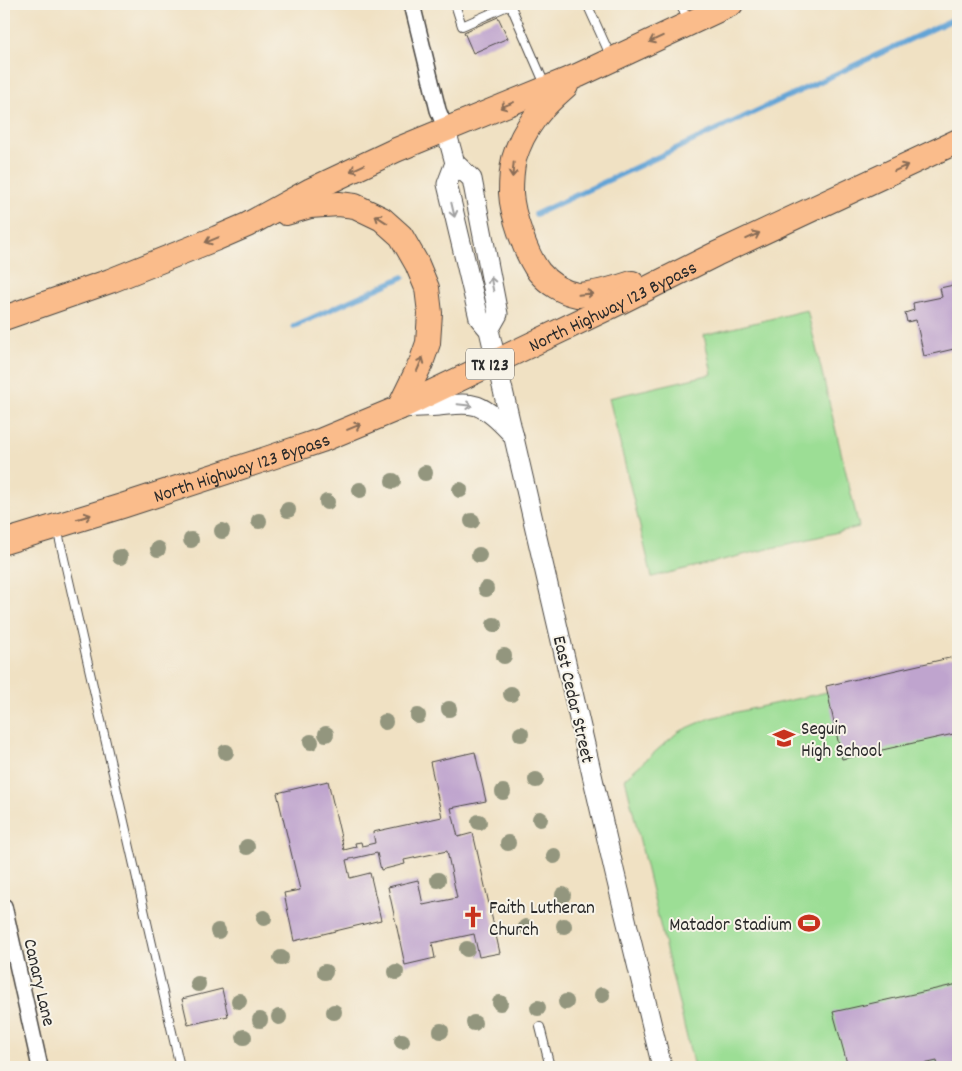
<svg xmlns="http://www.w3.org/2000/svg" width="962" height="1071" viewBox="0 0 962 1071" font-family="Dekko,sans-serif">
<rect width="100%" height="100%" fill="#f7f3e8"/>
<filter id="ink" filterUnits="userSpaceOnUse"><feTurbulence type="fractalNoise" baseFrequency=".02" numOctaves="2"/><feDisplacementMap in="SourceGraphic" scale="10" xChannelSelector="R" yChannelSelector="G"/><feConvolveMatrix kernelMatrix="1 2 1 2 8 2 1 2 1" color-interpolation-filters="sRGB"/></filter>
<filter id="wash" filterUnits="userSpaceOnUse"><feTurbulence type="fractalNoise" baseFrequency=".0096" numOctaves="4" result="noise"/><feDisplacementMap in="SourceGraphic" scale="20" xChannelSelector="R" yChannelSelector="G"/><feGaussianBlur stdDeviation="1.12" result="paint"/><feColorMatrix in="noise" values="0 0 0 0 0 0 0 0 0 0 0 0 0 0 0 0 0 1.4 0 .05"/><feComposite in="paint" operator="in"/></filter>
<g filter="url(#wash)">
<rect width="100%" height="100%" fill="#f0e1c3"/>
<!-- green -->
<g fill="#9cde95" stroke="#648460">
<polygon points="807,310 859,527 652,577 609,398 712,374 704,335"/>
<polygon points="958,663 958,1067 694,1067 625,778 678,732 710,718"/>
</g>
<g fill="none" stroke-linecap="round" stroke-linejoin="round">
<!-- stream -->
<g stroke="#63a4d6" stroke-width="5.5">
<polyline points="536,214 958,17"/>
<polyline points="294,326 403,277"/>
</g>
</g>
<g id="blocks">
<!-- building -->
<g fill="#bfa4ce">
<polygon points="498,17 508,38 473,53 464,32"/>
<polygon points="958,284 958,348 924,356 916,320 907,322 905,313 914,310 913,303 942,297 940,288"/>
<polygon points="958,656 958,733 842,759 826,686"/>
<polygon points="475,752 486,801 451,808 458,837 473,833 500,953 479,957 474,934 432,943 435,958 405,965 388,887 418,880 423,905 457,898 447,851 404,860 405,864 381,870 377,853 346,860 350,878 370,873 381,920 294,941 284,893 300,890 277,793 328,781 344,850 356,847 355,843 361,842 362,846 375,843 373,832 442,817 430,762"/>
<polygon points="958,984 958,1067 938,1067 937,1061 911,1067 848,1067 833,1012"/>
<polygon points="222,989 228,1016 188,1025 182,999"/>
</g>
</g>
</g>
<g filter="url(#ink)">
<use href="#blocks" fill-opacity="0" stroke="#494642" stroke-width="1"/>
<g fill="none" stroke-linecap="round" stroke-linejoin="round">
<!-- service casing -->
<g stroke="#494642" stroke-width="10">
<g id="service">
<polyline points="455,4 462,26 512,4"/>
<polyline points="510,4 546,87"/>
<polyline points="587,4 611,57"/>
<polyline points="680,4 688,20"/>
<polyline points="57,528 180,1067"/>
<polyline points="540,1027 550,1067"/>
</g>
</g>
<!-- minor casing -->
<g stroke="#494642" stroke-width="18">
<g id="minor">
<polyline points="412,4 438,110 446,130"/>
<polyline points="4,906 40,1067"/>
</g>
</g>
<!-- tertiary casing -->
<g stroke="#494642" stroke-width="21">
<g id="tertiary">
<polyline points="446,130 455,163 472,179 498,314 489,330"/>
<polyline points="455,163 447,184 479,318 489,330 615,874 662,1067"/>
<path d="M 403,408 C 415,407 427,407 439,406 C 452,405 464,402 477,406 C 492,412 503,425 514,436"/>
</g>
</g>
<!-- primary casing -->
<g stroke="#494642" stroke-width="26">
<g id="primary">
<path d="M 566,86 C 541,108 524,126 514,159 C 512,168 511,184 511,193 C 512,214 526,255 539,272 C 548,283 562,292 577,295 C 580,295 584,294 588,294 C 603,292 617,288 632,283"/>
<polyline points="286,213 310,206 339,204 355,206 382,219 401,236 417,264 427,288 430,313 428,343 421,363 399,408"/>
<polyline points="4,318 110,281 217,238 247,225 311,190 396,150 579,75 731,4"/>
<path id="s1" d="M 4,542 L 122,506 L 266,459 L 322,440 L 399,408 L 618,303 L 716,254 L 958,141"/>
</g>
</g>
<!-- service -->
<use href="#service" stroke="#fff" stroke-width="8"/>
<!-- minor -->
<use href="#minor" stroke="#fff" stroke-width="15"/>
<!-- tertiary -->
<use href="#tertiary" stroke="#fff" stroke-width="19"/>
<!-- primary -->
<use href="#primary" stroke="#fabc8b" stroke-width="24"/>
</g>
<!-- trees -->
<g fill="#93967e">
<circle cx="425" cy="473" r="8"/>
<circle cx="393" cy="481" r="8"/>
<circle cx="360" cy="490" r="8"/>
<circle cx="460" cy="490" r="8"/>
<circle cx="327" cy="502" r="8"/>
<circle cx="288" cy="510" r="8"/>
<circle cx="259" cy="521" r="8"/>
<circle cx="472" cy="521" r="8"/>
<circle cx="222" cy="531" r="8"/>
<circle cx="191" cy="540" r="8"/>
<circle cx="158" cy="549" r="8"/>
<circle cx="479" cy="555" r="8"/>
<circle cx="120" cy="557" r="8"/>
<circle cx="486" cy="589" r="8"/>
<circle cx="494" cy="625" r="8"/>
<circle cx="504" cy="656" r="8"/>
<circle cx="511" cy="694" r="8"/>
<circle cx="449" cy="709" r="8"/>
<circle cx="418" cy="716" r="8"/>
<circle cx="385" cy="722" r="8"/>
<circle cx="326" cy="734" r="8"/>
<circle cx="521" cy="734" r="8"/>
<circle cx="311" cy="742" r="8"/>
<circle cx="226" cy="752" r="8"/>
<circle cx="536" cy="780" r="8"/>
<circle cx="503" cy="792" r="8"/>
<circle cx="540" cy="819" r="8"/>
<circle cx="479" cy="822" r="8"/>
<circle cx="508" cy="843" r="8"/>
<circle cx="247" cy="847" r="8"/>
<circle cx="554" cy="856" r="8"/>
<circle cx="438" cy="880" r="8"/>
<circle cx="563" cy="895" r="8"/>
<circle cx="264" cy="918" r="8"/>
<circle cx="564" cy="926" r="8"/>
<circle cx="526" cy="927" r="8"/>
<circle cx="218" cy="931" r="8"/>
<circle cx="467" cy="949" r="8"/>
<circle cx="281" cy="958" r="8"/>
<circle cx="325" cy="972" r="8"/>
<circle cx="396" cy="972" r="8"/>
<circle cx="198" cy="984" r="8"/>
<circle cx="602" cy="995" r="8"/>
<circle cx="239" cy="1001" r="8"/>
<circle cx="566" cy="1002" r="8"/>
<circle cx="500" cy="1003" r="8"/>
<circle cx="538" cy="1008" r="8"/>
<circle cx="334" cy="1012" r="8"/>
<circle cx="279" cy="1017" r="8"/>
<circle cx="260" cy="1020" r="8"/>
<circle cx="474" cy="1023" r="8"/>
<circle cx="441" cy="1031" r="8"/>
<circle cx="244" cy="1037" r="8"/>
<circle cx="402" cy="1041" r="8"/>
</g>
<!-- one-way arrows -->
<defs><path id="oneway-shaft" d="M-6 0H5M1.5-3L5.5 0L1.5 3" fill="none" stroke-width="1.6" stroke-linecap="round" stroke-linejoin="round" transform="scale(1.25)"/></defs>
<g stroke="#886c56">
<use href="#oneway-shaft" transform="translate(656 39) rotate(155)"/>
<use href="#oneway-shaft" transform="translate(507 105) rotate(157)"/>
<use href="#oneway-shaft" transform="translate(357 168) rotate(155)"/>
<use href="#oneway-shaft" transform="translate(901 168) rotate(-25)"/>
<use href="#oneway-shaft" transform="translate(513 170) rotate(95)"/>
<use href="#oneway-shaft" transform="translate(381 219) rotate(-147)"/>
<use href="#oneway-shaft" transform="translate(753 236) rotate(-25)"/>
<use href="#oneway-shaft" transform="translate(212 240) rotate(158)"/>
<use href="#oneway-shaft" transform="translate(586 294) rotate(-6)"/>
<use href="#oneway-shaft" transform="translate(420 364) rotate(-67)"/>
<use href="#oneway-shaft" transform="translate(354 427) rotate(-23)"/>
<use href="#oneway-shaft" transform="translate(84 517) rotate(-17)"/>
</g>
<g stroke="#a0a0a0">
<use href="#oneway-shaft" transform="translate(453 210) rotate(77)"/>
<use href="#oneway-shaft" transform="translate(492 284) rotate(-101)"/>
<use href="#oneway-shaft" transform="translate(465 405) rotate(6)"/>
</g>
</g>
<!-- icons -->
<defs>
<g id="school-bare" transform="scale(1.725)"><path d="M0-5L7-2L0 1L-7-2ZM-4 1L0 2.5L4 1V4Q0 6-4 4Z" fill="#c8321e" stroke="#f7f3e8" stroke-width="2.5" paint-order="stroke"/></g>
<g id="church-bare" transform="scale(1.725)"><path d="M-1.2-6h2.4v3.5h3.3v2.4h-3.3V6h-2.4V-.1h-3.3v-2.4h3.3Z" fill="#c8321e" stroke="#f7f3e8" stroke-width="2.5" paint-order="stroke"/></g>
<g id="stadium-bare" transform="scale(1.725)"><path d="M0-5a6.5 5 0 1 0 0 10a6.5 5 0 1 0 0-10ZM-3.5-1.8h7v3.6h-7Z" fill="#c8321e" stroke="#f7f3e8" stroke-width="2.5" paint-order="stroke"/></g>
</defs>
<g fill-rule="evenodd">
<use href="#school-bare" x="784" y="738"/>
<use href="#church-bare" x="473" y="917"/>
<use href="#stadium-bare" x="809" y="923"/>
</g>
<g text-anchor="middle" stroke-width="4" stroke-linejoin="round" paint-order="stroke">
<!-- shield labels -->
<rect fill="#f7f3e8" stroke="#686764" stroke-width="1" x="466" y="348.5" width="48" height="31" rx="4"/>
<g font-size="18" font-weight="bold" fill="#2b2b2b">
<text x="490" y="370">TX 123</text>
</g>
<!-- street labels -->
<g font-size="19" fill="#2b2b2b" stroke="#f7f3e8">
<text dy="7" stroke="none"><textPath href="#s1" startOffset="654">North Highway 123 Bypass</textPath></text>
<text dy="7" stroke="none"><textPath href="#s1" startOffset="249">North Highway 123 Bypass</textPath></text>
<text transform="translate(575 699) rotate(77)" y="7">East Cedar Street</text>
<text transform="translate(41 982) rotate(77)" y="7">Canary Lane</text>
</g>
<!-- poi labels -->
<g font-size="19" fill="#2b2b2b" stroke="#f7f3e8" text-anchor="start">
<text x="801" y="734">Seguin<tspan x="801" dy="22">High School</tspan></text>
<text x="489" y="913">Faith Lutheran<tspan x="489" dy="22">Church</tspan></text>
<text x="792" y="930" text-anchor="end">Matador Stadium</text>
</g>
</g>
<!-- margin -->
<rect width="962" height="1071" fill="none" stroke="#f7f3e8" stroke-width="20"/>
</svg>
